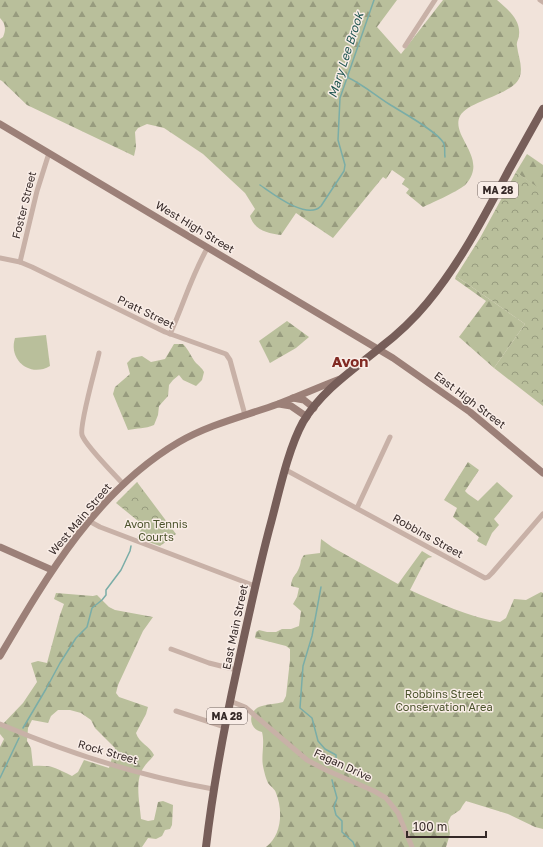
<svg xmlns="http://www.w3.org/2000/svg" width="543" height="847" viewBox="0 0 543 847" font-family="'Golos Text',sans-serif">
<defs>
<pattern id="forest-firs" width="22" height="20" patternUnits="userSpaceOnUse"><rect width="22" height="20" fill="#b9bf9b"/><path d="M5 1l3.5 6h-7zM16 11l3.5 6h-7z" fill="#979b7e"/></pattern>
<pattern id="park-crowns" width="20" height="18" patternUnits="userSpaceOnUse"><rect width="20" height="18" fill="#b9bf9b"/><path d="M2 6a3 3 0 1 1 6 0M12 15a3 3 0 1 1 6 0" fill="none" stroke="#979b7e"/></pattern>
</defs>
<rect width="100%" height="100%" fill="#f1e3da"/>
<!-- green -->
<path fill="#b9bf9b" d="M 46,335 L 50,366 C 30,378 8,360 15,338 Z"/>
<!-- forest -->
<g fill="url(#forest-firs)" fill-rule="evenodd">
<path d="M 0,0 L 397,0 L 377,27 L 401,54 L 443,0 L 497,0 C 507,9 521,19 519,35 C 519,39 516,42 517,46 C 518,56 523,66 520,76 C 515,95 469,100 460,116 C 450,136 489,158 466,184 C 461,190 432,203 423,207 L 406,193 L 409,189 L 402,184 L 405,179 L 392,170 L 386,179 L 383,177 L 333,238 L 296,213 L 281,235 C 268,233 255,231 250,216 L 255,209 L 245,193 L 203,154 L 164,128 L 147,124 L 138,128 L 135,132 L 136,147 L 134,156 L 27,105 L 2,81 L 0,80 L 0,39 L 3,37 C 6,30 6,24 0,18 Z"/>
<polygon points="527,154 543,165 543,192 516,172"/>
<polygon points="456,276 525,324 494,368 459,337 486,301 455,279"/>
<polygon points="287,321 309,337 296,348 270,363 259,341"/>
<path d="M 174,344 L 183,344 C 189,350 191,357 196,363 C 199,366 202,368 204,372 L 202,380 L 196,386 L 183,380 L 179,375 L 173,380 L 169,385 L 168,396 L 159,406 L 158,415 L 154,425 C 145,429 137,428 128,430 L 113,394 L 115,387 L 130,374 L 127,363 L 132,358 L 142,356 L 151,362 L 165,359 Z"/>
<polygon points="468,462 479,470 465,491 468,494 478,501 497,482 513,496 494,519 499,525 492,533 486,546 477,541 479,537 453,517 457,508 444,500"/>
<path d="M 321,539 L 332,547 L 398,584 L 422,551 L 432,557 L 428,558 L 425,561 L 410,590 C 439,603 468,617 500,622 L 506,618 L 514,599 L 526,600 L 541,592 L 543,593 L 543,829 L 535,827 L 508,814 L 466,801 L 463,805 L 460,810 L 451,816 L 448,822 L 450,834 L 446,847 L 266,847 C 282,835 283,810 276,793 C 275,789 271,787 268,783 C 266,779 264,771 263,766 C 261,755 265,743 262,732 C 247,729 248,709 262,706 C 268,704 276,704 283,702 L 286,696 L 290,660 L 290,649 L 286,646 L 255,638 L 256,632 L 259,630 L 267,632 L 276,632 L 282,629 L 291,629 L 299,626 L 301,611 L 293,604 L 297,597 L 299,588 L 291,586 C 292,575 296,576 299,568 C 302,561 299,562 304,555 L 320,553 Z"/>
<path d="M 56,593 L 93,596 L 97,595 L 109,607 L 115,610 L 153,617 L 143,631 L 118,685 L 116,693 L 119,697 L 148,707 L 146,714 L 136,733 C 139,743 150,746 154,755 C 151,760 147,762 144,767 C 134,780 140,804 141,819 L 148,821 L 154,820 L 158,802 L 163,801 L 173,805 L 172,825 L 170,829 L 165,830 L 162,836 L 156,839 L 148,838 L 142,847 L 0,847 L 0,747 L 4,739 L 0,734 L 0,727 L 23,703 L 37,682 L 31,663 L 38,661 L 47,663 L 60,615 L 64,604 L 54,599 ZM 58,710 L 70,710 L 81,713 L 91,720 L 95,728 L 115,748 L 109,768 L 84,760 L 78,772 L 72,776 C 56,768 52,765 33,766 L 31,748 L 27,741 L 28,728 L 32,720 L 48,723 L 51,716 Z"/>
</g>
<!-- park -->
<g fill="url(#park-crowns)">
<polygon points="516,172 543,191 543,406 494,368 525,324 456,276 480,238"/>
<polygon points="137,482 176,534 160,546 137,538 143,525 116,503"/>
</g>
<g fill="none" stroke-linecap="round" stroke-linejoin="round">
<!-- stream -->
<g stroke="#7aada7" stroke-width="1.5">
<path d="M 347,77 C 362,84 375,95 389,104 C 403,113 435,130 443,142 C 446,146 444,152 445,157"/>
<path d="M 260,185 C 272,193 307,221 321,206 L 344,171 L 345,165 L 338,140 L 340,98 L 374,0"/>
<polyline points="321,587 312,636 303,666 300,708 312,718 318,741 325,749 336,755 336,767"/>
<polyline points="23,728 46,689 60,663 76,638 87,627 92,608 102,600 106,595 106,590 121,570 130,551 131,546"/>
<polyline points="0,778 19,738"/>
<polyline points="332,780 337,798 334,807 336,815 342,821 342,832 353,842 355,847"/>
</g>
<!-- street -->
<g stroke="#c8b1a7" stroke-width="5">
<polyline points="540,0 543,2"/>
<polyline points="405,46 435,0"/>
<polyline points="0,258 20,262 32,267 165,332 226,354 230,360 245,415"/>
<polyline points="20,262 37,191 49,153"/>
<path d="M 170,334 C 183,306 192,274 208,247"/>
<path d="M 99,353 C 96,367 79,425 82,435 C 85,445 115,475 124,485"/>
<polyline points="286,470 485,578 488,577 492,573 543,514"/>
<polyline points="357,508 390,437"/>
<polyline points="89,521 100,527 255,586"/>
<polyline points="171,649 209,663 237,670"/>
<polyline points="230,701 245,707 307,760 326,770 374,791 386,798 398,813 412,847"/>
<polyline points="176,711 225,727"/>
<path d="M 0,724 C 68,753 140,776 213,789"/>
</g>
<!-- secondary -->
<g stroke="#9c8078" stroke-width="7">
<polyline points="0,124 393,358 470,412 543,473"/>
<polyline points="293,398 304,400 314,408"/>
<polyline points="279,404 291,406 307,417"/>
<polyline points="0,547 52,570"/>
<path d="M 0,656 C 47,576 97,490 179,442 C 210,424 245,416 278,404 C 299,396 319,387 340,379"/>
</g>
<!-- primary -->
<path stroke="#775e59" stroke-width="8" d="M 206,847 C 213,787 224,728 237,669 C 247,623 257,576 269,530 C 278,498 287,451 303,422 C 322,390 353,370 381,347 C 398,334 413,320 427,303 C 461,262 485,215 510,168 C 521,148 532,129 543,109"/>
</g>
<g text-anchor="middle" stroke-width="3" stroke-linejoin="round" paint-order="stroke">
<!-- shield labels -->
<g fill="#f9ede7" stroke="#706461" stroke-width="1">
<rect x="478" y="182" width="40" height="16" rx="3"/>
<rect x="207" y="708" width="40" height="16" rx="3"/>
</g>
<g font-size="10" font-weight="bold" fill="#352927">
<text x="498" y="194">MA 28</text>
<text x="227" y="720">MA 28</text>
</g>
<!-- street labels -->
<g font-size="11" fill="#352927" stroke="#f9ede7">
<text transform="translate(24 205) rotate(-76)" y="4">Foster Street</text>
<text transform="translate(195 227) rotate(31)" y="4">West High Street</text>
<text transform="translate(146 312) rotate(26)" y="4">Pratt Street</text>
<text transform="translate(470 400) rotate(37)" y="4">East High Street</text>
<text transform="translate(80 519) rotate(-50)" y="4">West Main Street</text>
<text transform="translate(428 536) rotate(29)" y="4">Robbins Street</text>
<text transform="translate(235 627) rotate(-78)" y="4">East Main Street</text>
<text transform="translate(108 752) rotate(16)" y="4">Rock Street</text>
<text transform="translate(343 765) rotate(25)" y="4">Fagan Drive</text>
</g>
<!-- park labels -->
<g font-size="11" fill="#4b532c" stroke="#f9ede7">
<text x="156" y="528">Avon Tennis<tspan x="156" dy="13">Courts</tspan></text>
<text x="444" y="698">Robbins Street<tspan x="444" dy="13">Conservation Area</tspan></text>
</g>
<!-- water labels -->
<g font-size="12" font-style="italic" fill="#1e5550" stroke="#f9ede7">
<text transform="translate(346 55) rotate(-72)" y="4">Mary Lee Brook</text>
</g>
<!-- district labels -->
<g font-size="15" font-weight="bold" fill="#822a23" stroke="#f9ede7">
<text x="350" y="367">Avon</text>
</g>
</g>
<!-- scale -->
<path d="M407 831v6h79v-6" fill="none" stroke="#352927" stroke-width="2"/>
<text x="413" y="831" font-size="12" fill="#352927" stroke="#f9ede7" stroke-width="3" paint-order="stroke">100 m</text>
</svg>
